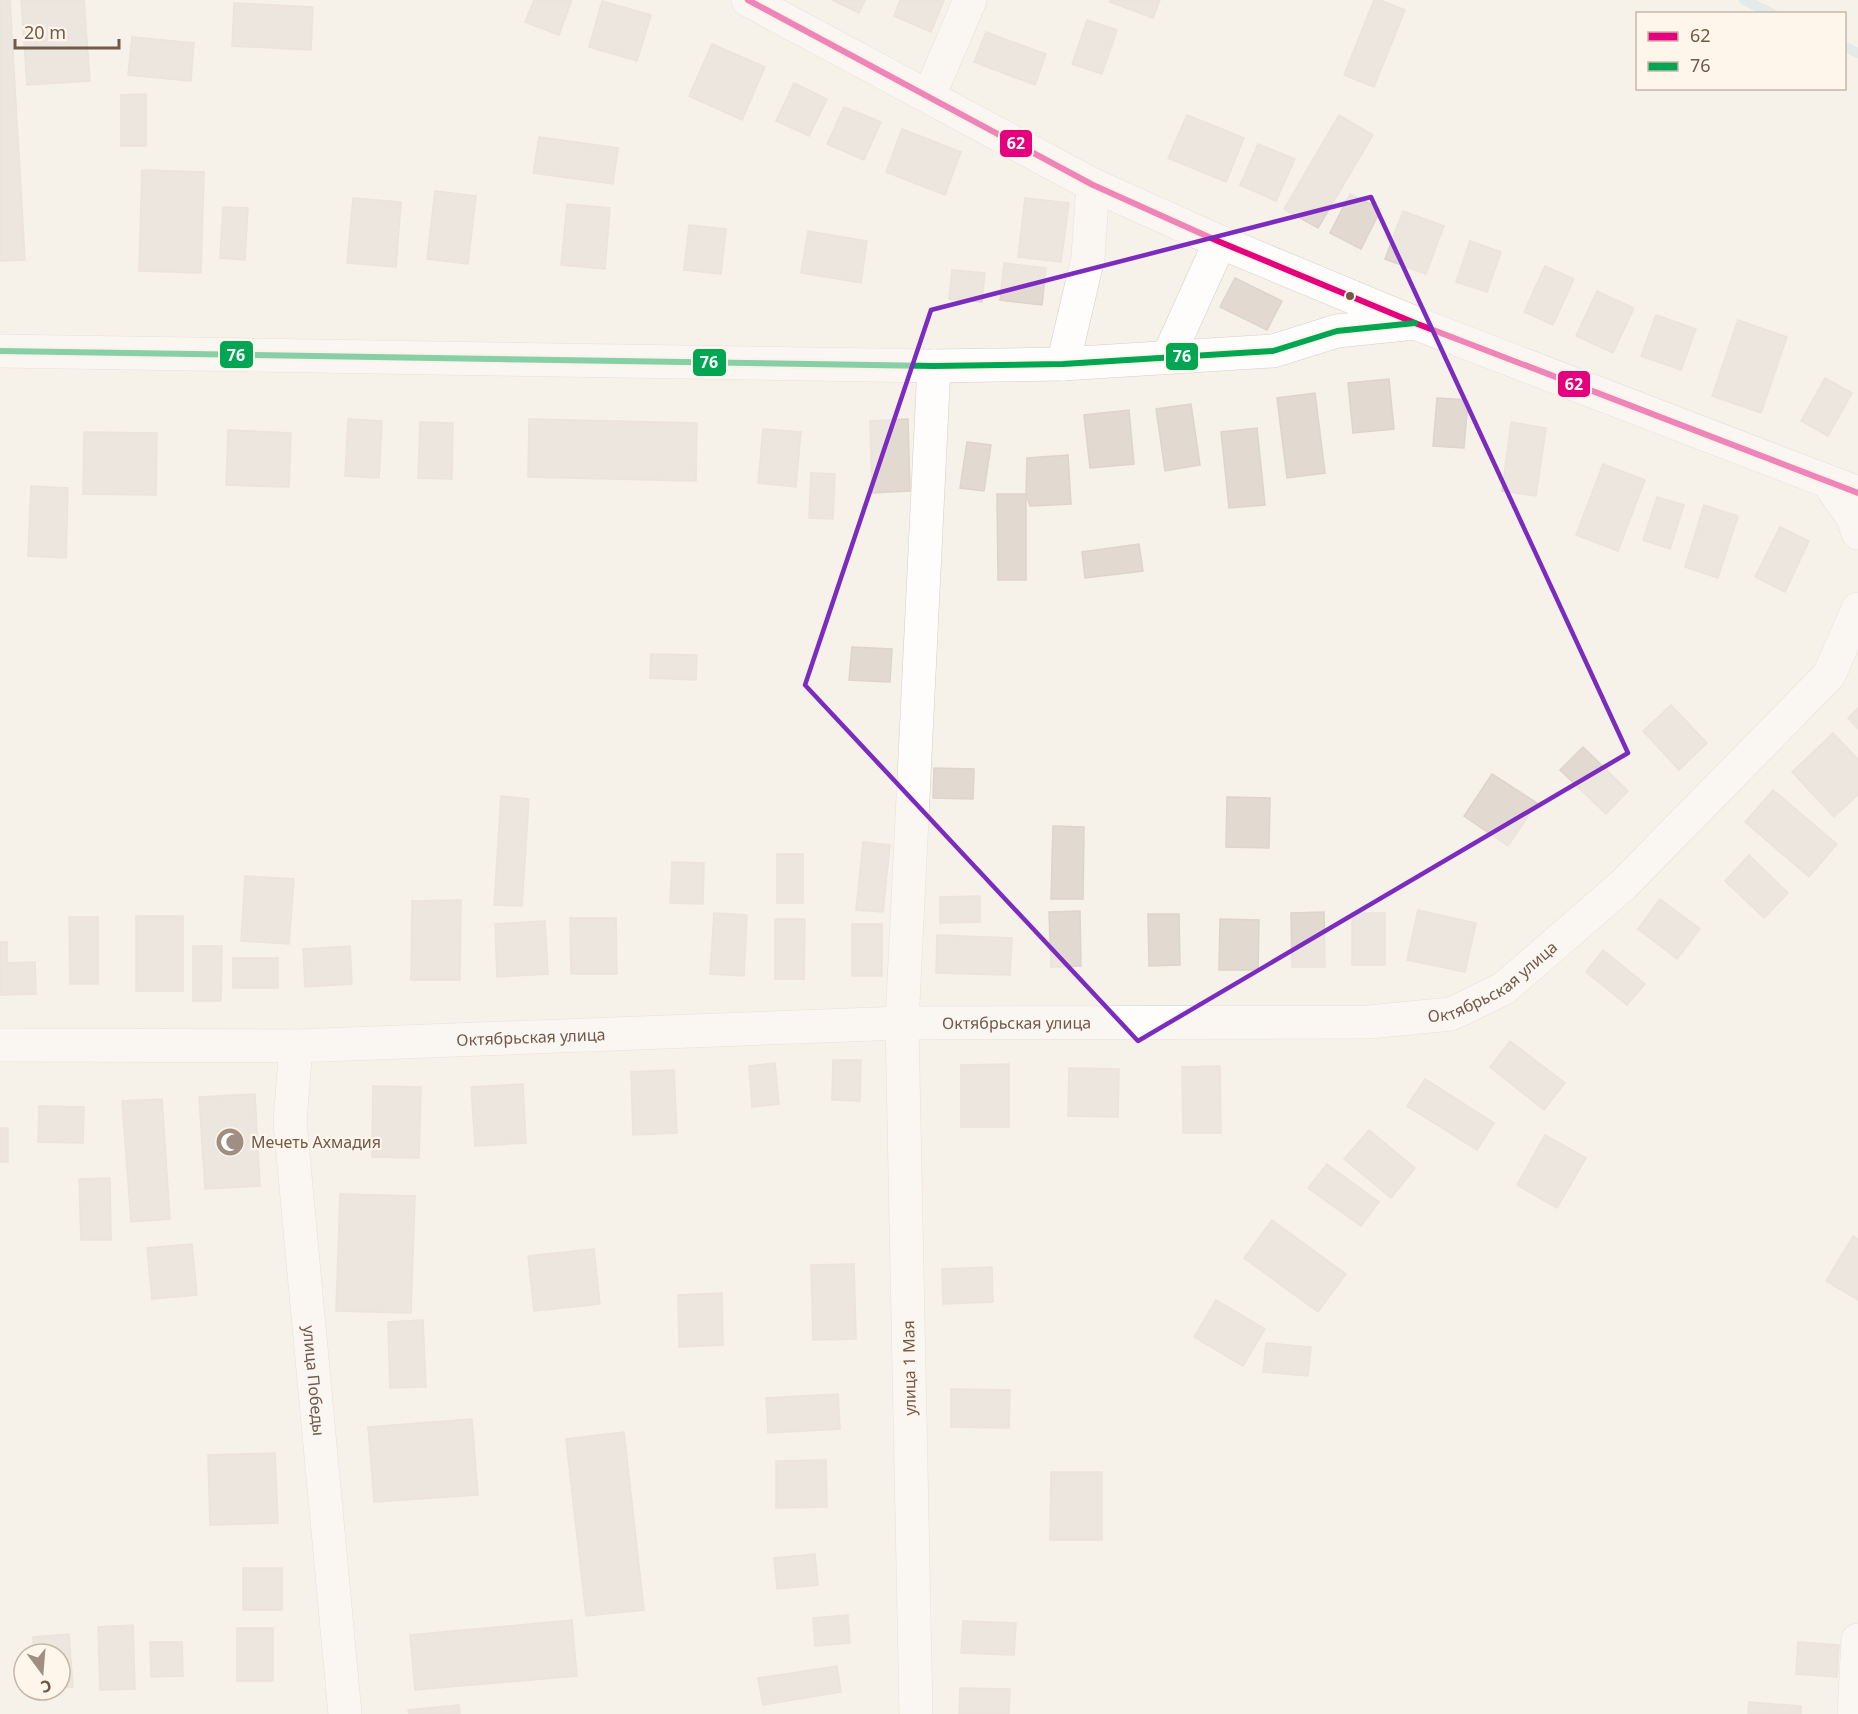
<svg xmlns="http://www.w3.org/2000/svg" width="1858" height="1714" viewBox="0 0 1858 1714" font-family="'Noto Sans',sans-serif">
<rect width="100%" height="100%" fill="#f6f1e9"/>
<g fill="none" stroke-linecap="round" stroke-linejoin="round">
<!-- stream -->
<g stroke="#cce3e5" stroke-width="10">
<polyline points="1744,0 1773,14"/>
<polyline points="1844,46 1858,53"/>
</g>
</g>
<!-- building -->
<g fill="#e2d9d1" stroke="#ded4cb" stroke-width="1.5">
<polygon points="0,0 10,0 25,260 0,261"/>
<polygon points="21,0 84,0 90,81 27,85"/>
<polygon points="534,0 572,0 559,35 525,22"/>
<polygon points="832,0 865,0 859,13"/>
<polygon points="900,0 944,0 931,32 894,16"/>
<polygon points="1111,0 1160,0 1153,18 1110,2"/>
<polygon points="1374,0 1380,0 1405,10 1374,87 1344,75"/>
<polygon points="602,1 651,15 637,61 589,47"/>
<polygon points="234,3 313,7 311,50 232,46"/>
<polygon points="1087,20 1117,30 1102,74 1072,64"/>
<polygon points="986,32 1046,54 1035,85 974,62"/>
<polygon points="132,37 194,43 191,81 128,75"/>
<polygon points="712,44 765,67 742,120 689,96"/>
<polygon points="794,83 827,99 809,136 776,121"/>
<polygon points="146,94 146,146 121,146 121,95"/>
<polygon points="844,107 881,122 864,160 827,144"/>
<polygon points="1187,115 1244,138 1226,182 1168,158"/>
<polygon points="1339,115 1373,135 1318,228 1284,209"/>
<polygon points="902,129 961,152 945,195 886,172"/>
<polygon points="539,137 618,148 613,184 533,173"/>
<polygon points="1258,144 1295,159 1276,201 1240,185"/>
<polygon points="142,170 204,172 201,273 139,271"/>
<polygon points="435,191 476,196 468,264 427,259"/>
<polygon points="1350,194 1381,209 1361,249 1330,233"/>
<polygon points="353,198 401,202 396,267 347,263"/>
<polygon points="1025,198 1069,203 1061,262 1018,257"/>
<polygon points="567,204 610,208 605,269 561,265"/>
<polygon points="223,207 248,208 245,260 220,258"/>
<polygon points="1403,211 1444,226 1426,274 1385,259"/>
<polygon points="689,225 726,229 721,274 684,270"/>
<polygon points="808,231 867,241 861,283 801,273"/>
<polygon points="1470,241 1501,252 1487,292 1456,282"/>
<polygon points="1004,263 1046,268 1042,305 1000,300"/>
<polygon points="1545,266 1574,279 1553,325 1524,312"/>
<polygon points="952,270 985,273 982,302 949,299"/>
<polygon points="1235,278 1282,301 1267,330 1220,307"/>
<polygon points="1597,291 1634,308 1613,353 1576,336"/>
<polygon points="1656,315 1696,329 1681,370 1641,356"/>
<polygon points="1738,320 1787,337 1761,413 1712,396"/>
<polygon points="1825,378 1852,393 1828,436 1801,421"/>
<polygon points="1389,379 1394,429 1353,433 1348,383"/>
<polygon points="1315,393 1325,473 1287,478 1277,398"/>
<polygon points="1437,398 1468,400 1464,448 1433,446"/>
<polygon points="1191,404 1200,465 1165,471 1156,409"/>
<polygon points="1129,410 1134,464 1090,468 1084,415"/>
<polygon points="348,419 382,421 379,478 345,476"/>
<polygon points="529,419 697,423 696,481 528,477"/>
<polygon points="908,419 910,491 872,493 870,421"/>
<polygon points="420,422 453,423 452,479 418,478"/>
<polygon points="1511,422 1546,428 1536,496 1502,491"/>
<polygon points="1257,428 1265,505 1229,508 1221,432"/>
<polygon points="763,429 801,432 796,487 758,483"/>
<polygon points="228,430 291,433 289,487 226,485"/>
<polygon points="84,432 157,433 156,495 83,494"/>
<polygon points="967,442 991,445 984,491 960,488"/>
<polygon points="1068,455 1071,504 1030,506 1026,494 1027,458"/>
<polygon points="1603,464 1645,480 1618,551 1576,535"/>
<polygon points="811,473 835,474 833,519 809,518"/>
<polygon points="31,486 68,488 66,558 28,556"/>
<polygon points="997,494 1026,494 1026,580 998,580"/>
<polygon points="1657,497 1684,505 1670,549 1643,540"/>
<polygon points="1704,505 1738,516 1718,578 1685,567"/>
<polygon points="1780,527 1809,541 1785,592 1755,577"/>
<polygon points="1139,544 1143,571 1085,578 1082,552"/>
<polygon points="852,647 892,649 890,682 849,680"/>
<polygon points="651,654 697,655 696,680 650,678"/>
<polygon points="1671,705 1707,743 1679,770 1643,731"/>
<polygon points="1858,708 1858,729 1848,718"/>
<polygon points="1833,733 1858,759 1858,795 1834,817 1792,772"/>
<polygon points="1583,747 1628,791 1606,814 1560,770"/>
<polygon points="934,768 974,769 973,799 933,798"/>
<polygon points="1492,774 1537,803 1508,846 1464,816"/>
<polygon points="1773,790 1837,844 1809,877 1745,822"/>
<polygon points="501,796 529,799 522,906 494,905"/>
<polygon points="1227,797 1270,798 1269,848 1226,847"/>
<polygon points="1053,826 1084,827 1083,899 1051,899"/>
<polygon points="863,842 890,845 883,912 856,910"/>
<rect x="777" y="854" width="26" height="49"/>
<polygon points="1749,855 1788,893 1764,918 1725,881"/>
<polygon points="672,862 704,863 703,904 670,903"/>
<polygon points="245,876 294,879 289,944 241,941"/>
<polygon points="980,896 980,922 940,923 940,897"/>
<polygon points="1660,899 1700,929 1677,959 1638,929"/>
<polygon points="461,900 460,980 411,980 412,901"/>
<polygon points="1418,910 1476,923 1465,972 1407,960"/>
<polygon points="1080,911 1081,966 1051,967 1049,912"/>
<polygon points="1324,912 1325,967 1292,967 1291,913"/>
<polygon points="714,913 747,915 744,976 710,974"/>
<rect x="1352" y="913" width="33" height="52"/>
<polygon points="1148,914 1179,914 1180,965 1149,966"/>
<rect x="136" y="916" width="47" height="75"/>
<polygon points="69,917 98,917 98,984 70,984"/>
<polygon points="570,918 616,918 617,974 571,974"/>
<polygon points="775,919 805,919 804,979 775,979"/>
<polygon points="1220,919 1259,920 1258,970 1219,970"/>
<polygon points="545,921 548,974 497,977 495,924"/>
<rect x="852" y="924" width="30" height="52"/>
<polygon points="937,935 1012,938 1010,975 936,973"/>
<polygon points="0,942 7,942 7,963 35,962 36,994 0,995"/>
<polygon points="193,946 222,946 221,1001 193,1001"/>
<polygon points="350,946 352,984 305,987 303,949"/>
<polygon points="1603,950 1645,984 1627,1005 1586,972"/>
<rect x="233" y="958" width="45" height="30"/>
<polygon points="1510,1041 1565,1083 1544,1110 1490,1067"/>
<polygon points="833,1060 861,1060 860,1101 832,1100"/>
<polygon points="775,1063 779,1104 752,1107 749,1066"/>
<polygon points="1009,1064 1009,1127 961,1127 961,1065"/>
<polygon points="1220,1066 1221,1133 1183,1133 1182,1067"/>
<polygon points="1069,1068 1119,1069 1118,1117 1068,1116"/>
<polygon points="674,1070 677,1133 633,1135 631,1072"/>
<polygon points="1425,1079 1494,1123 1477,1150 1407,1106"/>
<polygon points="523,1084 526,1143 475,1146 471,1087"/>
<polygon points="373,1086 421,1087 419,1158 372,1157"/>
<polygon points="255,1094 260,1186 205,1189 199,1097"/>
<polygon points="162,1099 170,1219 131,1222 122,1101"/>
<polygon points="39,1106 84,1107 83,1143 38,1142"/>
<rect x="0" y="1128" width="8" height="34"/>
<polygon points="1369,1130 1415,1168 1391,1198 1344,1159"/>
<polygon points="1545,1135 1586,1158 1557,1208 1517,1185"/>
<polygon points="1327,1164 1379,1202 1361,1226 1308,1188"/>
<polygon points="110,1178 111,1240 81,1240 79,1179"/>
<polygon points="340,1194 415,1196 411,1313 336,1311"/>
<polygon points="1272,1220 1346,1274 1318,1312 1244,1258"/>
<polygon points="1853,1236 1858,1239 1858,1300 1826,1281"/>
<polygon points="192,1244 197,1295 152,1299 147,1248"/>
<polygon points="594,1249 600,1304 534,1311 528,1256"/>
<polygon points="854,1264 856,1339 813,1340 811,1265"/>
<polygon points="992,1267 993,1302 943,1304 942,1269"/>
<polygon points="722,1293 723,1345 679,1347 678,1295"/>
<polygon points="1216,1300 1265,1329 1243,1366 1194,1337"/>
<polygon points="423,1320 426,1387 390,1388 388,1322"/>
<polygon points="1266,1343 1311,1347 1308,1376 1263,1372"/>
<polygon points="951,1389 1010,1390 1009,1428 951,1427"/>
<polygon points="838,1394 840,1429 768,1433 766,1398"/>
<polygon points="472,1419 478,1495 374,1502 368,1427"/>
<polygon points="624,1432 644,1610 586,1616 566,1439"/>
<polygon points="275,1453 278,1523 210,1525 208,1455"/>
<polygon points="826,1460 827,1507 776,1508 776,1461"/>
<polygon points="1051,1472 1102,1472 1102,1540 1050,1540"/>
<polygon points="815,1554 818,1585 777,1589 774,1558"/>
<rect x="243" y="1568" width="39" height="42"/>
<polygon points="848,1615 850,1643 815,1646 813,1618"/>
<polygon points="572,1620 577,1676 415,1690 410,1635"/>
<polygon points="963,1621 1016,1623 1014,1655 961,1653"/>
<polygon points="133,1625 135,1689 100,1690 98,1627"/>
<rect x="237" y="1628" width="36" height="53"/>
<polygon points="69,1634 73,1687 60,1688 60,1654 34,1654 33,1637"/>
<polygon points="150,1642 182,1642 183,1676 151,1677"/>
<polygon points="1798,1642 1839,1645 1837,1677 1796,1674"/>
<polygon points="837,1666 841,1692 763,1705 758,1678"/>
<polygon points="960,1688 1010,1689 1009,1714 959,1714"/>
<polygon points="1749,1702 1801,1706 1801,1714 1748,1714"/>
<polygon points="459,1705 460,1714 409,1714 408,1710"/>
</g>
<g fill="none" stroke-linecap="round" stroke-linejoin="round">
<!-- street casing -->
<g stroke="#d5cec8" stroke-width="34">
<g id="street">
<polyline points="748,0 1093,185 1220,242 1415,323 1858,493"/>
<polyline points="929,96 970,0"/>
<polyline points="0,351 934,366 1063,364 1273,351 1337,331 1415,323"/>
<polyline points="1168,357 1220,242"/>
<polyline points="1063,364 1088,258 1093,185"/>
<polyline points="1827,481 1852,516 1858,533"/>
<path id="s1" d="M 0,1045 L 296,1046 L 902,1023 L 1369,1022 L 1451,1014 L 1503,989 L 1623,885 L 1829,675 L 1858,609"/>
<path id="s2" d="M 296,1046 L 290,1122 L 345,1714"/>
<polyline points="916,1714 902,1023 934,366"/>
<polyline points="1854,1714 1858,1640"/>
</g>
</g>
<!-- street -->
<use href="#street" stroke="#fefdfc" stroke-width="33"/>
<!-- bus-1 casing -->
<g stroke="#fef6ea" stroke-width="10">
<polyline id="bus-1" points="748,0 1093,185 1220,242 1415,323 1858,493"/>
</g>
<!-- bus-2 casing -->
<g stroke="#fef6ea" stroke-width="10">
<polyline id="bus-2" points="0,351 934,366 1063,364 1273,351 1337,331 1415,323"/>
</g>
<!-- bus-1 -->
<use href="#bus-1" stroke="#e5007d" stroke-width="6"/>
<!-- bus-2 -->
<use href="#bus-2" stroke="#00a651" stroke-width="6"/>
</g>
<!-- marked area -->
<path d="M0 0H1858V1714H0ZM 1371,197 L 1628,753 L 1138,1041 L 805,685 L 931,310 Z" fill="#f6f1e9" fill-opacity=".55" fill-rule="evenodd"/>
<path fill="none" stroke="#7b2cbf" stroke-width="4.5" stroke-linejoin="round" d="M 1371,197 L 1628,753 L 1138,1041 L 805,685 L 931,310 Z"/>
<!-- icons -->
<defs>
<g id="mosque-disc" transform="scale(1.5)"><circle r="9.5" fill="#a08e82" stroke="#fef6ea"/><path d="M3.5-4.9A6 6 0 1 0 3.5 4.9A5 5 0 1 1 3.5-4.9Z" fill="#fff"/></g>
</defs>
<g fill-rule="evenodd">
<use href="#mosque-disc" x="230" y="1142"/>
</g>
<!-- markers -->
<circle fill="#72594b" stroke="#fef6ea" stroke-width="2" cx="1350" cy="296" r="5"/>
<g text-anchor="middle" stroke-width="4.5" stroke-linejoin="round" paint-order="stroke">
<!-- street labels -->
<g font-size="16" fill="#72594b" stroke="#fef6ea">
<text dy="6" stroke="none"><textPath href="#s1" startOffset="1503">Октябрьская улица</textPath></text>
<text dy="6" stroke="none"><textPath href="#s1" startOffset="1017">Октябрьская улица</textPath></text>
<text dy="6" stroke="none"><textPath href="#s1" startOffset="531">Октябрьская улица</textPath></text>
<text transform="translate(909 1368) rotate(-91)" y="6">улица 1 Мая</text>
<text dy="6" stroke="none"><textPath href="#s2" startOffset="336">улица Победы</textPath></text>
</g>
<!-- poi labels -->
<g font-size="16" fill="#72594b" stroke="#fef6ea" text-anchor="start">
<text x="251" y="1148">Мечеть Ахмадия</text>
</g>
</g>
<g stroke="#fef6ea" stroke-width="2">
<rect x="999" y="129" width="34" height="29" rx="6" fill="#e5007d"/>
<rect x="219" y="340" width="35" height="29" rx="6" fill="#00a651"/>
<rect x="1165" y="342" width="34" height="29" rx="6" fill="#00a651"/>
<rect x="692" y="348" width="35" height="29" rx="6" fill="#00a651"/>
<rect x="1557" y="370" width="34" height="28" rx="6" fill="#e5007d"/>
</g>
<g font-size="16" text-anchor="middle" font-weight="bold" fill="#fff">
<text x="1016" y="149">62</text>
<text x="236" y="361">76</text>
<text x="1182" y="362">76</text>
<text x="709" y="368">76</text>
<text x="1574" y="390">62</text>
</g>
<!-- legend -->
<rect x="1636" y="12" width="210" height="78" fill="#fef6ea" stroke="#c6b7aa" stroke-width="1.5"/>
<rect x="1648" y="32" width="30" height="9" fill="#e5007d" stroke="#c6b7aa" stroke-width="1.5"/>
<text x="1690" y="42" font-size="18" fill="#72594b">62</text>
<rect x="1648" y="62" width="30" height="9" fill="#00a651" stroke="#c6b7aa" stroke-width="1.5"/>
<text x="1690" y="72" font-size="18" fill="#72594b">76</text>
<!-- north arrow -->
<g transform="translate(42 1672) rotate(164)"><circle r="28" fill="#fef6ea" stroke="#c6b7aa" stroke-width="1.5"/>
<path d="M0-4.5L10 22L0 15L-10 22Z" fill="#a08e82"/>
<text y="-9" font-size="16" font-weight="bold" text-anchor="middle" fill="#72594b">С</text>
</g>
<!-- scale -->
<path d="M15 39v9h104v-9" fill="none" stroke="#72594b" stroke-width="3"/>
<text x="24" y="39" font-size="18" fill="#72594b" stroke="#fef6ea" stroke-width="4.5" paint-order="stroke">20 m</text>
</svg>
